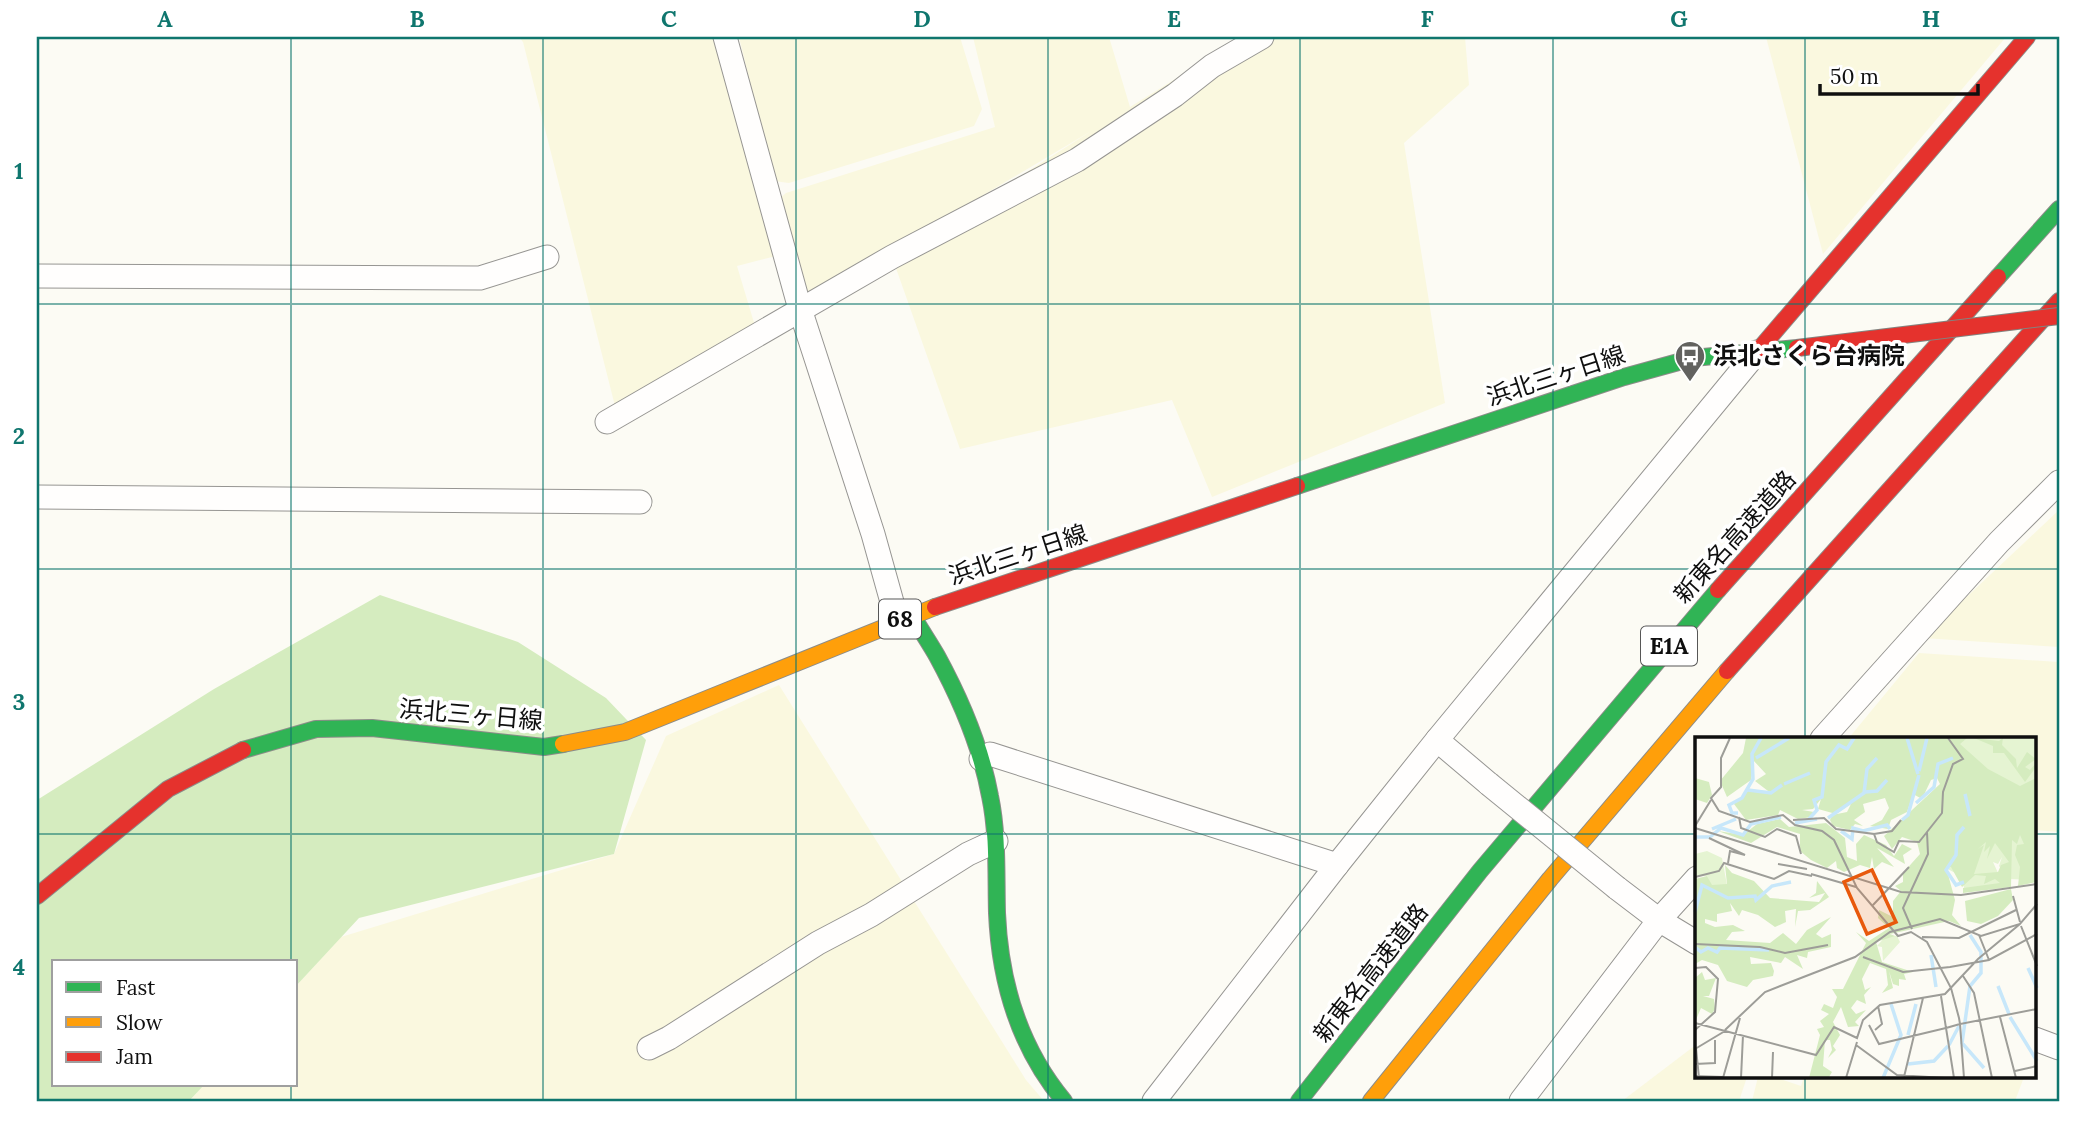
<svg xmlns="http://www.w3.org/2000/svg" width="2096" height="1138" viewBox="0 0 2096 1138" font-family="Lora,'Noto Sans JP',serif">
<rect width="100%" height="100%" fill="#fcfbf4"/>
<!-- farmland -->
<g fill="#faf8df">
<polygon points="519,37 718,37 776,256 737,266 755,326 616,410 523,42"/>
<polygon points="739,37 960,37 982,109 974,126 789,183 774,181"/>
<polygon points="973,37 1109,37 1130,107 1243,37 1465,37 1469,85 1404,143 1445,403 1212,497 1172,400 960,449 892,257 1093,130 825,289 805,296 779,199 786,193 995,127"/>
<polygon points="1766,37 2006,37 1823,254"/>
<polygon points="2059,510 2059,647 1923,638"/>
<polygon points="1919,653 2059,662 2059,832 2035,830 2035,739 1848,739"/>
<polygon points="779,685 1026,1080 1044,1101 189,1101 205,1084 296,1084 296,986 341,937 614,854 666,736"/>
<polygon points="1697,1044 1697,1077 1747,1077 1739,1101 1622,1101"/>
<polygon points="1758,1077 1774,1077 1801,1086 1804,1077 2024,1077 2015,1101 1752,1101"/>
</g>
<!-- forest -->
<polygon fill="#d5ecbf" points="380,595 518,642 606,698 646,740 614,854 359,918 296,986 296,961 54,961 54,1084 205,1084 189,1101 37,1101 37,800 214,689"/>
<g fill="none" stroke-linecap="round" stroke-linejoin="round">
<!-- street casing -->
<g stroke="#969592" stroke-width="25">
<g id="street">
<polyline points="725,37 800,309 873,534 897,620"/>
<polyline points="37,276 480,278 547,257"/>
<polyline points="607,422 892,257 1077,160 1175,95 1212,66 1262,37"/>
<polyline points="37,497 640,502"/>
<polyline points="1822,739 1999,542 2059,482"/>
<polyline points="1437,740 1489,784"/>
<polyline points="981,759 990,754 1337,865"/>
<polyline points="1617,888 1659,920 1697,943"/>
<polyline points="2035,1039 2059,1048"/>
<polyline points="649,1048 669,1038 818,943 871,915 968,854 996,841"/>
<polyline points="1154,1101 1337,865 1437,740 1757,352"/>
<polyline points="1521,1101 1659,920 1697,878"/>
</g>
</g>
<!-- fast casing -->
<g stroke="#8c8c89" stroke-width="18">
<g id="fast">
<polyline points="1998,277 2059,209"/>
<polyline points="1297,486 1624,377 1693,358 1797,348"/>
<path d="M 912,615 C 920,629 929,642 937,656 C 961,700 981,747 990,796 C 998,834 996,874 997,913 C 1000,983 1019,1047 1064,1101"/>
<polyline points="243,750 316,729 372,728 544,747 563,744"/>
<polyline points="1299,1101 1480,871 1718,590"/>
</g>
</g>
<!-- slow casing -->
<g stroke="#8c8c89" stroke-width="18">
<g id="slow">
<polyline points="563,744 625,732 935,607"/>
<polyline points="1371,1101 1550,879 1727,671"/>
</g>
</g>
<!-- jam casing -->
<g stroke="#8c8c89" stroke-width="18">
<g id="jam">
<polyline points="1757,352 2027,37"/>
<polyline points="1718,590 1998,277"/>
<polyline points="935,607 1297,486"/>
<polyline points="1727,671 2059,301"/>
<polyline points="37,896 168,789 243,750"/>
</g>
</g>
<!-- street -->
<use href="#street" stroke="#fffefd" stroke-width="23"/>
<!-- fast -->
<use href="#fast" stroke="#30b455" stroke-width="16"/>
<!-- slow -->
<use href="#slow" stroke="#ff9f0a" stroke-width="16"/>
<!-- jam -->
<use href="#jam" stroke="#e5322d" stroke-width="16"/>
<!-- street-bridge casing -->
<g stroke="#969592" stroke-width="25" stroke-linecap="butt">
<polyline id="street-bridge" points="1489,784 1617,888"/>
</g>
<!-- jam-bridge casing -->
<g stroke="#83837f" stroke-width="18" stroke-linecap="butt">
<polyline id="jam-bridge" points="1797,348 2059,316"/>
</g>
<!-- street-bridge -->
<use href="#street-bridge" stroke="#fffefd" stroke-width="23"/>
<!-- jam-bridge -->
<use href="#jam-bridge" stroke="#e5322d" stroke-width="16"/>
</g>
<!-- grid -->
<path fill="none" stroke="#0f766e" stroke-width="2" stroke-opacity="0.55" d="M 291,37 L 291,961M 543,37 L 543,1101M 796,37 L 796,1101M 1048,37 L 1048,1101M 1300,37 L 1300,1101M 1553,37 L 1553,1101M 1805,37 L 1805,739M 37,304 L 2059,304M 37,569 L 2059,569M 37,834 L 1697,834M 2035,834 L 2059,834M 1805,1077 L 1805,1101M 291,1084 L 291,1101"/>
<!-- icons -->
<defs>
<g id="bus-pin" transform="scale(1.575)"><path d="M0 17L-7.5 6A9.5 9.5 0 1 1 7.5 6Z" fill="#62625f" stroke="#fff"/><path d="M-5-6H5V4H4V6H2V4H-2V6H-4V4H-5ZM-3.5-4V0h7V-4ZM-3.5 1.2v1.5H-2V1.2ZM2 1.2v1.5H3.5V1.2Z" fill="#fff"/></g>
</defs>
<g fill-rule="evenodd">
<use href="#bus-pin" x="1690" y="356"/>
</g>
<g text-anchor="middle" stroke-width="7" stroke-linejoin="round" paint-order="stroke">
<!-- shield labels -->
<g fill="#fff" stroke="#575757" stroke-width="2">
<rect x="879" y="599.5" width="42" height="39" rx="5"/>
<rect x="1641" y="626.5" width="56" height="39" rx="5"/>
</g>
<g font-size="23" font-weight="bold" fill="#0f0f0f">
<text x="900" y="627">68</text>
<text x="1669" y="654">E1A</text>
</g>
<!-- poi labels -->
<g font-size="24" font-weight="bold" fill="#0f0f0f" stroke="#fff" text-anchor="start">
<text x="1713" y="364">浜北さくら台病院</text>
</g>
<!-- street labels -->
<g font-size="24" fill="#0f0f0f" stroke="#fff">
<text transform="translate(1556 376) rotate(-18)" y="8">浜北三ヶ日線</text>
<text transform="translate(1735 537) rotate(-48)" y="8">新東名高速道路</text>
<text transform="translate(1018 555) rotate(-18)" y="8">浜北三ヶ日線</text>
<text transform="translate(471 715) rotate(5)" y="8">浜北三ヶ日線</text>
<text transform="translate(1371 973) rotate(-52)" y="8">新東名高速道路</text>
</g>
</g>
<!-- overview -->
<g transform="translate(1695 737)">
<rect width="341" height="341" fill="#fcfbf4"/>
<path d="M 261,1 L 341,1 L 341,143 L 314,142 L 304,129 L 307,120 L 303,127 L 298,125 L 309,149 L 270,154 L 266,139 L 245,128 L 264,5 ZM 12,114 L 27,121 L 32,148 L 16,148 L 12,139 L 0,138 L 0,117 ZM 191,199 L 202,199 L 205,205 L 188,224 L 187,210 L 182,209 Z" fill="#e5f4d2"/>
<path d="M 51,1 L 272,1 L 265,7 L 293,32 L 325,49 L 341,41 L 341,145 L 323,149 L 325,130 L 320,118 L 322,108 L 329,107 L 325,98 L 322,107 L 317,103 L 316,150 L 268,156 L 268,151 L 305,146 L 300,142 L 289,147 L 291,139 L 280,138 L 267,150 L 256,130 L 251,130 L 260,163 L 257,178 L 266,189 L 254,184 L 195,197 L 200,199 L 181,205 L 187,225 L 218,235 L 209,237 L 211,243 L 204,242 L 204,249 L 198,247 L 194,234 L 198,251 L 187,256 L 193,248 L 191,232 L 175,226 L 167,242 L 170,253 L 176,250 L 169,258 L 171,267 L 162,263 L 156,271 L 161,277 L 171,273 L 160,285 L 164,289 L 153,290 L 146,270 L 138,285 L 145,298 L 138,309 L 141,313 L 133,321 L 137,313 L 135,303 L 130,303 L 128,329 L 137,335 L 134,340 L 114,341 L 125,298 L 122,292 L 129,290 L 125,284 L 134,277 L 126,273 L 129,267 L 138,271 L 142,260 L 137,252 L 148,252 L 171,206 L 161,195 L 174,204 L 194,191 L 183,181 L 184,173 L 198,180 L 198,164 L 206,154 L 200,149 L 208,145 L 208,136 L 225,117 L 222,105 L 207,100 L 197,112 L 189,99 L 245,47 L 242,41 L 236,43 L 227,62 L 218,57 L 212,75 L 196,83 L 193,92 L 175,89 L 187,83 L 194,71 L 190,61 L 168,67 L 170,75 L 159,83 L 168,89 L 160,87 L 155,93 L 138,89 L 135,83 L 137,78 L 152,75 L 156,67 L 141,77 L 123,72 L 126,62 L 118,72 L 107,73 L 119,75 L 117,80 L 103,82 L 85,73 L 83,78 L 51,83 L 39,67 L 54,53 L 73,54 L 60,44 L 71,37 L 58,23 L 56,43 L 32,60 L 25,44 L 48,16 ZM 291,105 L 289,115 L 295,109 L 292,122 L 300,106 L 314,125 L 306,128 L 303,135 L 279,137 L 289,108 L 283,112 ZM 279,1 L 304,4 L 308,1 L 307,8 L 321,22 L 322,31 L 332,15 L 341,22 L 330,30 L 335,33 L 341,26 L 341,30 L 330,45 L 309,16 L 298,16 L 298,9 ZM 0,41 L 14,45 L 17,58 L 12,66 L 0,62 ZM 85,82 L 94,90 L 131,86 L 150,101 L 152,120 L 162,124 L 161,107 L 169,98 L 191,108 L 199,119 L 207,107 L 217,112 L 208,118 L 210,127 L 182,111 L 199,130 L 187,125 L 179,132 L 177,120 L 175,131 L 165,128 L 149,135 L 142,131 L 141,124 L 132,131 L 116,123 L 105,114 L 105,97 L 82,90 L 56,106 L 23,94 L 48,98 L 62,87 ZM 30,128 L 37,136 L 59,144 L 75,161 L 124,165 L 130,156 L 114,161 L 121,156 L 122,144 L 134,160 L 115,173 L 103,174 L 100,190 L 101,172 L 90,174 L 91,185 L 80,190 L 63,178 L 47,173 L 44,179 L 35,166 L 37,174 L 22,177 L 22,185 L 10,182 L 10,186 L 20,190 L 38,188 L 50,194 L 37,195 L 31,203 L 75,206 L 88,196 L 101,207 L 112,193 L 136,180 L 121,197 L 127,201 L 136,197 L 136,210 L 113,215 L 112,221 L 102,218 L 108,232 L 90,220 L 86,226 L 55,220 L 56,227 L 76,226 L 79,234 L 78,239 L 58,243 L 52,250 L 32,244 L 23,228 L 7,223 L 0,227 L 0,142 L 12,139 L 17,148 L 32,147 ZM 316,152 L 318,163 L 303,179 L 286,187 L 272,184 L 270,164 ZM 7,235 L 10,243 L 21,241 L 14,259 L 8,259 L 19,262 L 20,272 L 17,277 L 6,271 L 0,285 L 0,241 Z" fill="#d5ecbf" fill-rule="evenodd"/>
<path fill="none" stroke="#c7e7fa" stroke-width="3.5" d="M 212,1 L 223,37M 61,21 L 94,1M 224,34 L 232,1M 89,47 L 115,36M 53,53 L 76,56 L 87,48M 170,55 L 182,54 L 192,43M 270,57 L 275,79M 221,66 L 239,50 L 243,27 L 258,21M 43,76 L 37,76 L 34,68 L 47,61 L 58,42 L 57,17 L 66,1M 133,81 L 169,56 L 172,32 L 182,21M 114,82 L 122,73 L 119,63 L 127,60 L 131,25 L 144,8 L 152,12 L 159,1M 207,83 L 213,78 L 224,38M 100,86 L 122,82M 269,90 L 262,98 L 261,118 L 251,133 L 261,148 L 269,145M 17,92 L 41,82M 146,94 L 157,102 L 158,91 L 168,94 L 192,88 L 195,92M 0,100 L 15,100 L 26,91 L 48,98 L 56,87 L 86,80M 0,175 L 7,148 L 33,161 L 60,159 L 61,163 L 77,149 L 96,145M 275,198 L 286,215 L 286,236 L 275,249 L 267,306 L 289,331M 0,210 L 6,215 L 13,211 L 22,215 L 25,211 L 74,213M 236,218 L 241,250M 333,231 L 342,251M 303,249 L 314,277M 315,280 L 342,324M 213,298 L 221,267M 254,308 L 264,289M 213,327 L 239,324 L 253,309M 188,341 L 206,298 L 196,267"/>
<path fill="none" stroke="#9d9d98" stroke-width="2" d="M 35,1 L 26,21 L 26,50 L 16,61 L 24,74 L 55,85 L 88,78 L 100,88 L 127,94 L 139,103 L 162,151 L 203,199 L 216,195 L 232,205 L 256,251 L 264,281 L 265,287 L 251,291 L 259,341M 44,80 L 46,91 L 70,100 L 82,92 L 101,99 L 106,117M 98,83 L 129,81 L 141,92 L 179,97 L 182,105 L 199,115 L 204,104 L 224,105 L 232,95M 0,89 L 16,63M 0,91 L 206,155 L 266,158 L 342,147M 179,97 L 197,94 L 206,83M 14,101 L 50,118 L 35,114 L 33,126M 83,127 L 112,132M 116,137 L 161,150M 0,140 L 24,134 L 29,126 L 79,142 L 94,134 L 117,139M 318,159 L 325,185M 178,168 L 214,130M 326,189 L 342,229M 217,192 L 208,171 L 233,117 L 232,95 L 247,76 L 248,55 L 258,27 L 268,22 L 253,1M 284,198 L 294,223M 227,200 L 264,201 L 321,173M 0,207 L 65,210 L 90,216 L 133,208M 168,220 L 208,235 L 255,230 L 294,223 L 342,197M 0,231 L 11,230 L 23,242 L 20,275 L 0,293M 268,239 L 279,256 L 297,341M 305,280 L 321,341M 0,286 L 121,318 L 139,290 L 162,301 L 168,283 L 185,268 L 250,257 L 283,222 L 325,187M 174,288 L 184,307 L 251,291 L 246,259M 30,293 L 70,255 L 160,220 L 195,195 L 245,182 L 286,199 L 325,187 L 342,167M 180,293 L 187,287 L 183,269M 161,308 L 202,338 L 250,341M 1,311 L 4,341M 0,312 L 30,294M 0,327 L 20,326 L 20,303M 320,334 L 342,329M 0,339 L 28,340M 209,340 L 228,261M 28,341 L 45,281M 46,341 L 48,298M 77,341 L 78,315M 151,341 L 162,305M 269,341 L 265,287 L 342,272"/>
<path fill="#e8590c" fill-opacity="0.15" stroke="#e8590c" stroke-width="3.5" d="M 177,133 L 201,185 L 172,197 L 149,145 Z"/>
<rect width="341" height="341" fill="none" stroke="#0f0f0f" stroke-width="3.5"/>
</g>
<!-- border -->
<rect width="2096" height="1138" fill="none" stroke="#ffffff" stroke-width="77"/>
<!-- legend -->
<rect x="52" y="960" width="245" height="126" fill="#ffffff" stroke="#9f9f9f" stroke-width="2"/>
<rect x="66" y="982" width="35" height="10" fill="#30b455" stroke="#9f9f9f" stroke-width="2"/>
<text x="116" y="995" font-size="21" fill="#0f0f0f">Fast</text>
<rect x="66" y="1017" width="35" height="10" fill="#ff9f0a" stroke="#9f9f9f" stroke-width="2"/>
<text x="116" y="1030" font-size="21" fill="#0f0f0f">Slow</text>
<rect x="66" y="1052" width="35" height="10" fill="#e5322d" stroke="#9f9f9f" stroke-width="2"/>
<text x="116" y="1064" font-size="21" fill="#0f0f0f">Jam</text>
<!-- scale -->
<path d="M1820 84v10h158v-10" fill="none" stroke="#0f0f0f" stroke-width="3.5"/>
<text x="1830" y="84" font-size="21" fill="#0f0f0f" stroke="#ffffff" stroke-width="5" paint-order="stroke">50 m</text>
<rect x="38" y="38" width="2020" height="1062" fill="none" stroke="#0f766e" stroke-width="2.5"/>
<g font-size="23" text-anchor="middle" font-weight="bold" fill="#0f766e">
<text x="165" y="27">A</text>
<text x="417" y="27">B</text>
<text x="669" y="27">C</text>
<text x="922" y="27">D</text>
<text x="1174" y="27">E</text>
<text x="1427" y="27">F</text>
<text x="1679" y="27">G</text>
<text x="1931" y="27">H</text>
<text x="19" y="179">1</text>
<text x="19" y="444">2</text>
<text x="19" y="710">3</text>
<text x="19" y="975">4</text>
</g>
</svg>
